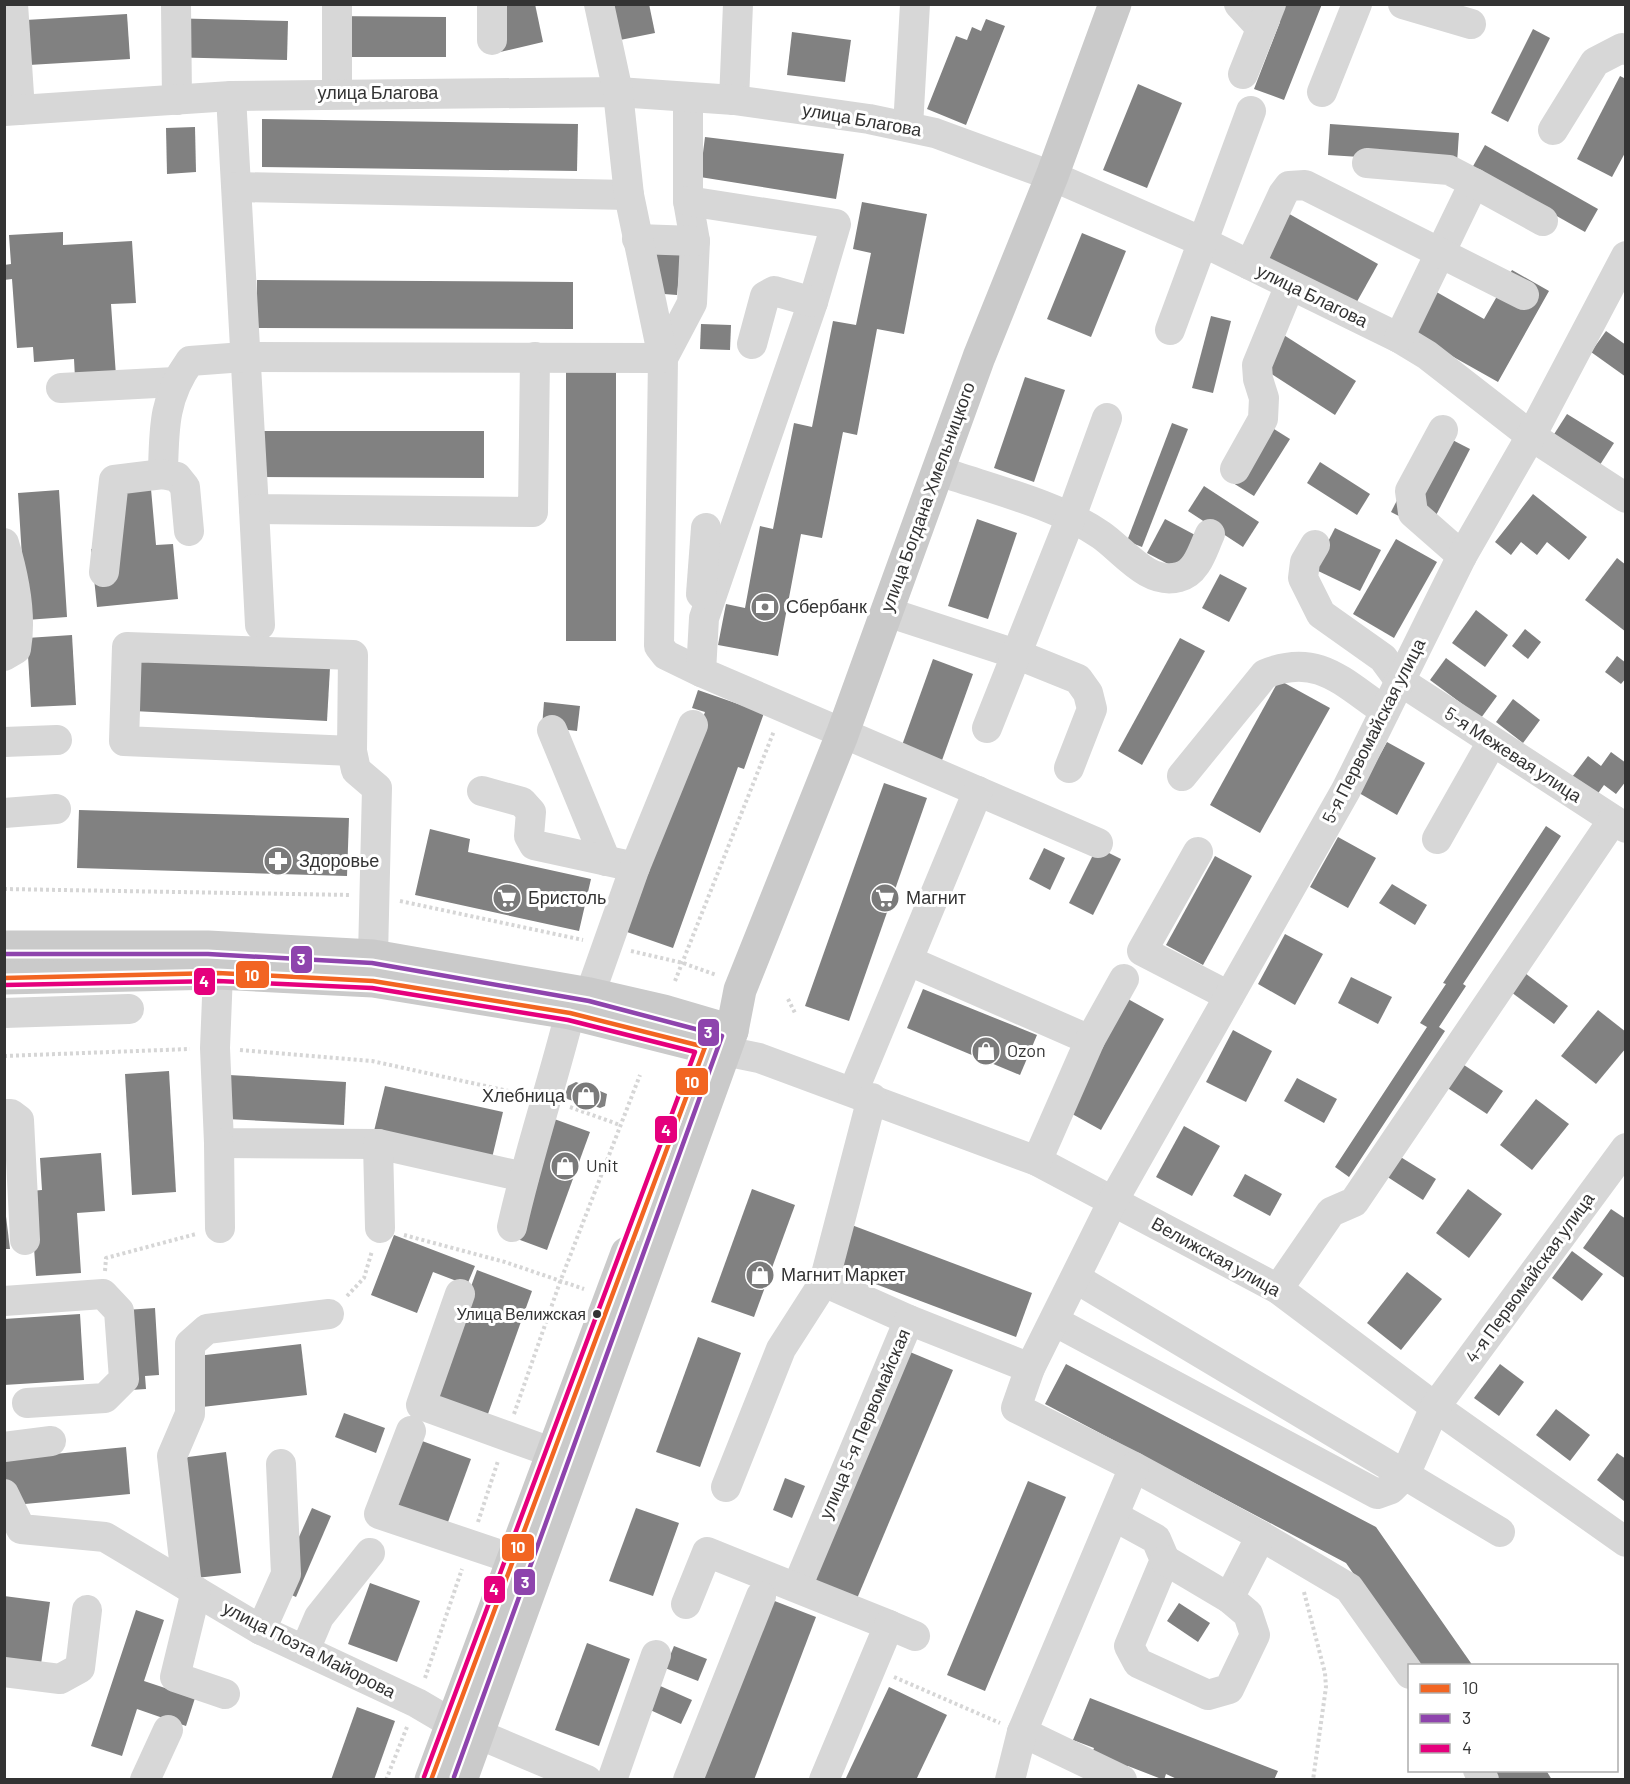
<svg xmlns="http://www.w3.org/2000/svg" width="1630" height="1784" viewBox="0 0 1630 1784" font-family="Barlow,sans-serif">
<rect width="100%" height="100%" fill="#fff"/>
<!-- building -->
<g fill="#818181">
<polygon points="489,4 535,4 543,42 500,52"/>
<polygon points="608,4 649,4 655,33 615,41"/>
<polygon points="1277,4 1322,4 1284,100 1254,89 1280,22 1271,19"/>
<polygon points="127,14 130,59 12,66 9,21"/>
<polygon points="329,16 446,17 446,57 329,57"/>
<polygon points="163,18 288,21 287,60 162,57"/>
<polygon points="986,19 1005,26 966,125 927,109 956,36 967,40 972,27 981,31"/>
<polygon points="1533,29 1550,38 1508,122 1491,113"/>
<polygon points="792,32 851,40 845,82 787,75"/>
<polygon points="1620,76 1626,79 1626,151 1612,177 1577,159"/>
<polygon points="1138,84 1182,103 1147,188 1103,170"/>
<polygon points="262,119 578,124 577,171 262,167"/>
<polygon points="1330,124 1459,133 1457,163 1328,155"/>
<polygon points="195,127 196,172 167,174 166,128"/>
<polygon points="705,137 844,154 836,199 700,177"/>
<polygon points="1485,145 1598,209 1585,232 1472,168"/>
<polygon points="862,202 927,214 904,334 877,329 857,435 843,432 822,538 801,534 778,656 718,645 726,604 745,608 760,526 773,529 794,423 812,427 833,321 856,325 871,253 853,249"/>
<polygon points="1277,207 1378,264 1354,307 1253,250"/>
<polygon points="63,232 63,245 132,241 136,303 111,304 116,376 75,378 74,359 34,362 33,347 17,348 12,279 4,280 4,265 11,264 9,235"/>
<polygon points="1082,233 1126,251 1091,337 1047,319"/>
<polygon points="656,246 682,248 677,295 651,293"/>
<polygon points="1512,270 1549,291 1498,382 1402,328 1426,286 1484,319"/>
<polygon points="257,280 573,282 573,329 257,328"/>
<polygon points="1211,316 1231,321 1213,393 1192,388"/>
<polygon points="701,324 731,325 730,350 700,349"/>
<polygon points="1268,325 1356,381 1335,415 1247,358"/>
<polygon points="1606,331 1626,345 1626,377 1591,352"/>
<rect x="566" y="369" width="50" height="272"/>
<polygon points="1025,377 1065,390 1034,482 994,468"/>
<polygon points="1567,414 1614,443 1596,471 1549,442"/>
<polygon points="1172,423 1188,429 1142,547 1127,541"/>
<polygon points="1269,426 1290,439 1254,496 1233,483"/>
<polygon points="1433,430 1470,449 1428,531 1391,512"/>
<polygon points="257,431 484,431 484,478 257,477"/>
<polygon points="1320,462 1370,494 1357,515 1307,483"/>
<polygon points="1204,486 1259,522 1243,547 1188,511"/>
<polygon points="151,489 156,545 173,544 178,599 97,607 91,549 111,547 106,494"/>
<polygon points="59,490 67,617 26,620 18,493"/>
<polygon points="1533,494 1587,537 1569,560 1547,542 1537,555 1521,542 1511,555 1495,542"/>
<polygon points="977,519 1017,533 988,619 948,606"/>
<polygon points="1165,519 1212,544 1195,578 1147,553"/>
<polygon points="1335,528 1381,550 1360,591 1314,569"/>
<polygon points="1396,539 1437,562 1394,638 1353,614"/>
<polygon points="1617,558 1626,565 1626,632 1585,600"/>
<polygon points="1220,574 1247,588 1229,622 1202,608"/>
<polygon points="1476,610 1508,635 1485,667 1452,643"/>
<polygon points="1525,629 1541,642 1528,659 1512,646"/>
<polygon points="72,635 76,705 31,707 27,638"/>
<polygon points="1180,638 1205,651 1142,765 1118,751"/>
<polygon points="1617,656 1626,663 1626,678 1621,684 1605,672"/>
<polygon points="135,658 330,668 327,721 133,711"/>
<polygon points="1446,658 1497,696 1481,718 1430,680"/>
<polygon points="933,659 973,674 941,763 901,748"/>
<polygon points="1279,680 1330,708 1260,833 1210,805"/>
<polygon points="698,690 764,713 744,769 738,767 673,948 627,932 705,712 692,708"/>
<polygon points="1513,699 1540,720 1523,743 1496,722"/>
<polygon points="544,702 580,706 577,731 542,727"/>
<polygon points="1387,742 1425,763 1397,815 1359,793"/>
<polygon points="1611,752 1626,763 1626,781 1616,794 1604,785 1594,799 1569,781 1588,756 1601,766"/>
<polygon points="884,783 927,798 849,1021 805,1006"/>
<polygon points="79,810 349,818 347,876 77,868"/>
<polygon points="1546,826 1561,836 1463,984 1466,986 1439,1027 1445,1031 1349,1177 1335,1167 1427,1027 1420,1023 1446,984 1443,983"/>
<polygon points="430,829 470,839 468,852 591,879 579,931 415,895"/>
<polygon points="1338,837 1376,858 1348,908 1310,887"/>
<polygon points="1097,847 1121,859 1093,915 1069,903"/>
<polygon points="1044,848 1065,858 1050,890 1029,879"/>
<polygon points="1215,856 1252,876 1203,965 1166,945"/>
<polygon points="1392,884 1427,905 1415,925 1379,903"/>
<polygon points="1285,934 1323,954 1295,1005 1258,984"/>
<polygon points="1521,970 1568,1006 1554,1024 1507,989"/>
<polygon points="1351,977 1392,997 1378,1024 1338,1003"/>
<polygon points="923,989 1037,1035 1020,1075 907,1028"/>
<polygon points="1128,999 1164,1019 1101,1130 1065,1110"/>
<polygon points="1598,1010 1626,1032 1626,1048 1596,1084 1561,1056"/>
<polygon points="1233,1030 1272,1051 1246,1102 1206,1082"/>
<polygon points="1461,1063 1503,1091 1487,1114 1446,1087"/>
<polygon points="169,1071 176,1192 132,1195 125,1074"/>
<polygon points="229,1075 346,1082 344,1125 227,1119"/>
<polygon points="1297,1078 1337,1099 1324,1123 1284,1101"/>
<polygon points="576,1082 584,1085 587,1091 593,1088 607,1094 605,1106 600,1108 586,1103 586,1105 564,1098 568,1086"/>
<polygon points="385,1086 503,1112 492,1158 374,1131"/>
<polygon points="1536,1099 1569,1124 1532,1170 1500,1145"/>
<polygon points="546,1116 590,1132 547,1250 504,1234"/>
<polygon points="1184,1126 1220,1146 1192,1196 1156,1177"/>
<polygon points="101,1153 105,1211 77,1213 81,1273 36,1276 30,1191 42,1190 40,1158"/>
<polygon points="1399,1156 1436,1179 1423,1200 1386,1176"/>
<polygon points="1245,1174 1282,1194 1270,1216 1233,1196"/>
<polygon points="752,1189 795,1205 754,1317 711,1302"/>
<polygon points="1468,1189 1502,1214 1469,1258 1436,1233"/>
<polygon points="4,1200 10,1249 4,1249"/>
<polygon points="1611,1209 1626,1219 1626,1279 1583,1248"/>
<polygon points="849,1224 1032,1293 1016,1337 833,1268"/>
<polygon points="394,1235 475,1266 467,1285 433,1272 417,1313 371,1295"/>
<polygon points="1572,1251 1603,1274 1582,1301 1552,1278"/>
<polygon points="477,1270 532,1291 484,1425 428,1405"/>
<polygon points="1407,1272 1442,1299 1401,1350 1367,1323"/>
<polygon points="155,1308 159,1375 145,1376 146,1389 115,1391 111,1311"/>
<polygon points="80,1314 84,1380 4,1385 4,1319"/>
<polygon points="698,1337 741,1353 700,1467 656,1452"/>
<polygon points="301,1344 307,1395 185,1409 179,1358"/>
<polygon points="910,1352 953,1370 856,1601 812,1583"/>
<polygon points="1066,1364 1376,1527 1473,1666 1418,1666 1346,1563 1045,1404"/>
<polygon points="1500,1364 1524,1382 1499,1416 1474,1398"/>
<polygon points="1556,1409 1590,1435 1570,1461 1536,1435"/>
<polygon points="344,1413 385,1428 376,1453 335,1437"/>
<polygon points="414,1438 471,1459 444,1533 387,1512"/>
<polygon points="126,1447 130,1494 4,1506 4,1459"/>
<polygon points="226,1452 241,1573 187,1579 173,1459"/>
<polygon points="1617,1453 1626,1459 1624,1501 1597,1480"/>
<polygon points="785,1478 805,1486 792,1518 773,1510"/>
<polygon points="1028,1481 1066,1497 985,1691 947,1675"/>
<polygon points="312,1508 331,1516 296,1597 276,1588"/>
<polygon points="636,1508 679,1523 653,1596 609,1581"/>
<polygon points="370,1583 420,1601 397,1662 348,1644"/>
<polygon points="4,1596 50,1602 40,1671 4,1666"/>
<polygon points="772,1600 816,1617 754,1780 702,1780"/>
<polygon points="1179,1603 1210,1623 1198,1642 1167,1621"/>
<polygon points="136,1610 164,1620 144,1681 195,1698 186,1726 137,1709 122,1756 91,1746"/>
<polygon points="587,1643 630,1659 599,1746 555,1730"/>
<polygon points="674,1646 707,1659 698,1681 665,1668"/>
<polygon points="658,1685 692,1700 681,1724 648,1709"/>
<polygon points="889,1687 947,1715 916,1780 845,1780"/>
<polygon points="1090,1698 1278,1771 1274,1780 1179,1780 1166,1774 1164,1780 1128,1766 1126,1770 1091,1756 1094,1748 1073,1740"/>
<polygon points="357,1707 395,1721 374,1780 331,1780"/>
<polygon points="1493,1770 1546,1770 1552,1780 1499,1780"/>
</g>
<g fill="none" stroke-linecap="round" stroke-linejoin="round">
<!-- path -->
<g stroke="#d6d6d6" stroke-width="4" stroke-dasharray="3 3" stroke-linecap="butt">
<polyline points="4,889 351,895"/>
<polyline points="400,901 583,940"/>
<polyline points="631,951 683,963 716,975"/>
<polyline points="675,981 774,731"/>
<polyline points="788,999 796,1015"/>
<polyline points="240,1050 372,1061 522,1094"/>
<polyline points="4,1056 190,1049"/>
<polyline points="570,1107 620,1125"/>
<polyline points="404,1235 505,1262 584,1289"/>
<polyline points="105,1271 106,1258 196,1234"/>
<polyline points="347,1296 364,1278 372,1251"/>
<polyline points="514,1414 560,1282 640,1075"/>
<polyline points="478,1522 498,1461"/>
<polyline points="1304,1592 1325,1673 1326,1687 1313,1780"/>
<polyline points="894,1677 1000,1723"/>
<polyline points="425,1678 462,1569"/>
<polyline points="386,1780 407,1727"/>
</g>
<!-- minor -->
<g stroke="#d7d7d7" stroke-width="30">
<polyline points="13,4 20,110"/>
<polyline points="176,4 177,100"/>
<polyline points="492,4 492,40"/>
<polyline points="1239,4 1261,28"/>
<polyline points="1403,4 1471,24"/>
<polyline points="1243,74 1271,4"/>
<polyline points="1322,92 1357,4"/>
<polyline points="337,93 337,4"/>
<polyline points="231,96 254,509 533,512 535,357"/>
<polyline points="688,98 688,201 695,241 692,303 663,358 659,646 666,655 701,672"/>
<polyline points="734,100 738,4"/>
<polyline points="4,111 231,96 618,92 734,100 869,119 935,133 1052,176 1203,242 1399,338 1427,355 1531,436 1626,498"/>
<polyline points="908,127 915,4"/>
<polyline points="1553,130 1595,62 1622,48 1626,50"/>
<polyline points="1367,163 1449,170 1474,183 1399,338"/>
<polyline points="1474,183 1543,221"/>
<polyline points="237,187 629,195"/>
<polyline points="688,201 836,224 813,302 704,618 701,672 1098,843"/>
<polyline points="637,239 695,241"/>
<polyline points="1250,265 1283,194 1289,186 1305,185 1524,295"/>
<polyline points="1170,330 1251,111"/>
<polyline points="752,344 765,296 774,291 813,302"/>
<polyline points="61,388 175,382"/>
<polyline points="1443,430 1410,491 1413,513 1462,556"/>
<polyline points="1235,469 1263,419 1264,398 1258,379 1257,365 1290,285"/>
<path d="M 939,471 C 991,489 1056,504 1101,535 C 1123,550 1148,586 1179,577 C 1197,573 1203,549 1210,534"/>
<polyline points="254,509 260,625"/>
<path d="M 189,531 L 185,487 L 177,477 L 163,474 C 164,431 163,398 190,361 L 244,357 L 663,358 L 629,195 L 618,92 L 599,4"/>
<path d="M 4,543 C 14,576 22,615 16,649 L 4,656"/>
<polyline points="1315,545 1305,562 1303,578 1321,614 1383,658 1400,681 1626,828"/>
<polyline points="104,572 114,480 163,474"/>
<polyline points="701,594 706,528"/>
<polyline points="887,612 1016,654 1078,679 1088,693 1092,709 1069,768"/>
<polyline points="987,728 1071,517 1107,418"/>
<polyline points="552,730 606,861"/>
<polyline points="4,742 57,740"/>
<polyline points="352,751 124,741 127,647 353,655 352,751 356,770 377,788 373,956"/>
<path d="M 1182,776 L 1265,674 C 1318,652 1343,683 1385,711"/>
<polyline points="482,791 522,802 531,812 529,836 534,845 635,867"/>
<polyline points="4,813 56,809"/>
<polyline points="1437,839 1492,742"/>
<polyline points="1198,852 1142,951 1229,996"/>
<polyline points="909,961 1090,1040"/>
<polyline points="218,973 215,1048 219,1143 378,1144 524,1177"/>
<polyline points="590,994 635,867 693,725"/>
<polyline points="4,1013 129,1009"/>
<polyline points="705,1047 759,1058 1037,1161 1278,1289 1435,1407 1626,1542"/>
<polyline points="853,1092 978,791"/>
<polyline points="4,1114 11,1114 19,1120 25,1240"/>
<polyline points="219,1143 220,1228"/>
<polyline points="378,1144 380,1228"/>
<polyline points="1037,1161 1090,1040 1124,979"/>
<path d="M 512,1227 C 528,1155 552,1085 570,1013"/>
<polyline points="1077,1279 1405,1475 1435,1407 1626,1148"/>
<polyline points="824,1282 909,1320"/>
<polyline points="1278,1289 1331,1212 1354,1202 1613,820"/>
<polyline points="460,1294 421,1405 551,1452"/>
<polyline points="4,1301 103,1294 119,1311 124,1379 105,1398 27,1403"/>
<polyline points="1054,1321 1377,1494 1391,1489 1405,1475 1500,1532"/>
<polyline points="1030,1368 1016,1408 1134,1467 1261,1536 1349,1588 1410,1674"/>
<polyline points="411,1431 379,1514 513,1559"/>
<polyline points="4,1447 51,1441"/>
<polyline points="726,1487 781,1349 824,1282 872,1098"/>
<polyline points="4,1494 21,1529 105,1537 261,1630 417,1703 451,1723"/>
<polyline points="1114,1516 1156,1539 1165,1560 1129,1646 1138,1663 1208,1695 1229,1689 1255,1635 1248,1614 1229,1598 1261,1536"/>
<polyline points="1165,1560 1229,1598"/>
<polyline points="187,1586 172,1456 190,1414 190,1344 207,1329 329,1314"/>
<polyline points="797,1587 909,1320 1030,1368 1113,1201 1346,790 1462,556 1531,436 1626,256"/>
<polyline points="196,1591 175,1677 225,1694"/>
<polyline points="686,1604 707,1552 889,1625 824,1780"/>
<polyline points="889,1625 915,1636"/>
<polyline points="261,1630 286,1574 281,1464"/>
<polyline points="305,1650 319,1617 370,1553"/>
<polyline points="4,1672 60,1679 80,1668 87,1610"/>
<polyline points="1022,1732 1122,1780"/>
<polyline points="478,1734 587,1780"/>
<polyline points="1478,1770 1484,1780"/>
<polyline points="145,1780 168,1730"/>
<polyline points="612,1780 656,1655"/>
<polyline points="688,1780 761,1596"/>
<polyline points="1010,1780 1022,1732 1134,1467"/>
</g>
<!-- major -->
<g stroke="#cacaca" stroke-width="33">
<polyline points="4,947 208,947 373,956 590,994 664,1011 732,1031"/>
<polyline points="4,978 218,973 373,981 570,1013 705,1047"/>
<polyline points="431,1780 627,1253"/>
<polyline points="461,1780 732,1031 740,990 842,735 979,357 1052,176 1115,4"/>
</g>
<!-- bus-1 casing -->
<g stroke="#fff" stroke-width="9">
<polyline id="bus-1" points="4,978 218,973 373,981 570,1013 705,1047 431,1780"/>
</g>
<!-- bus-2 casing -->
<g stroke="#fff" stroke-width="9">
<polyline id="bus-2" points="4,954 208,954 372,963 589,1001 722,1036 454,1777"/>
</g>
<!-- bus-3 casing -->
<g stroke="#fff" stroke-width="9">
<polyline id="bus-3" points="4,985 218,981 372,988 568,1020 695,1052 424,1777"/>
</g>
<!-- bus-1 -->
<use href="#bus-1" stroke="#f26522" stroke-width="4.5"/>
<!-- bus-2 -->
<use href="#bus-2" stroke="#8e44ad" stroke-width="4.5"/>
<!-- bus-3 -->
<use href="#bus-3" stroke="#e5007d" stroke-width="4.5"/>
</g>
<!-- icons -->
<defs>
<g id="bank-disc" transform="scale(1.5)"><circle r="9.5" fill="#7a7a7a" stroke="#fff"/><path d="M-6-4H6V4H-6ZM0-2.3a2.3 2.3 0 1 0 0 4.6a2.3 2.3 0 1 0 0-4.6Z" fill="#fff"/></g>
<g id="pharmacy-disc" transform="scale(1.5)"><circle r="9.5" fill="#7a7a7a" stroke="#fff"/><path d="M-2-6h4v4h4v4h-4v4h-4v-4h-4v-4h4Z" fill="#fff"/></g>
<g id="supermarket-disc" transform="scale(1.5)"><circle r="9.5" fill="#7a7a7a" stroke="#fff"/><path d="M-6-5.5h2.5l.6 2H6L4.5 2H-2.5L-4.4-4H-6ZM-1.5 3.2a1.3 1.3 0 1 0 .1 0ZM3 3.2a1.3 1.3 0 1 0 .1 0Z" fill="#fff"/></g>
<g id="shop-disc" transform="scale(1.5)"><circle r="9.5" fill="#7a7a7a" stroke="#fff"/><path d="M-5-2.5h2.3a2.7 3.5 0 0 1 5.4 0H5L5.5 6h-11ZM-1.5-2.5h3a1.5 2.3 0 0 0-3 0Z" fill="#fff"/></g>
</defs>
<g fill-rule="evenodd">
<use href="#bank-disc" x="765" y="607"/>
<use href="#pharmacy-disc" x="278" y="861"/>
<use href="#supermarket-disc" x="507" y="898"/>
<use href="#supermarket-disc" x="885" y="898"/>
<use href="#shop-disc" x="986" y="1051"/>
<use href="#shop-disc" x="586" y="1096"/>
<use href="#shop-disc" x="565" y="1166"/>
<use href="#shop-disc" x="760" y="1275"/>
</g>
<!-- markers -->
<circle fill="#333" stroke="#fff" stroke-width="2" cx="597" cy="1314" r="5"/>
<g text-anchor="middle" stroke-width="6" stroke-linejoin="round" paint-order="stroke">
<!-- bus labels -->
<g font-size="16" fill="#333" stroke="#fff" text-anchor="end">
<text x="586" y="1320">Улица Велижская</text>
</g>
<!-- street labels -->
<g font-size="18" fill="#333" stroke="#fff">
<text x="378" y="99">улица Благова</text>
<text transform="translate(862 120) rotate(10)" y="6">улица Благова</text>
<text transform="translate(1312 296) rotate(26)" y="6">улица Благова</text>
<text transform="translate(928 497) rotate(-70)" y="6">улица Богдана Хмельницкого</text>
<text transform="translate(1374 731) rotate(-63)" y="6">5-я Первомайская улица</text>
<text transform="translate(1513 755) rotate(33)" y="6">5-я Межевая улица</text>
<text transform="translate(1216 1257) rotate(29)" y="6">Велижская улица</text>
<text transform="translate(1530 1278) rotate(-54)" y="6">4-я Первомайская улица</text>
<text transform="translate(865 1424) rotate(-67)" y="6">улица 5-я Первомайская</text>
<text transform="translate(309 1650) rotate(27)" y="6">улица Поэта Майорова</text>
</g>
<!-- poi labels -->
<g font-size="18" fill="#333" stroke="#fff" text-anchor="start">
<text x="786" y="613">Сбербанк</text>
<text x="299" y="867">Здоровье</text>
<text x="528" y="904">Бристоль</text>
<text x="906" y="904">Магнит</text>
<text x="1007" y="1057">Ozon</text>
<text x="565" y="1102" text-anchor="end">Хлебница</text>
<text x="586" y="1172">Unit</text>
<text x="781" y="1281">Магнит Маркет</text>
</g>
</g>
<g stroke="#fff" stroke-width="2">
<rect x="290" y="945" width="23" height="29" rx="6" fill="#8e44ad"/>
<rect x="235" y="960" width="35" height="29" rx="6" fill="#f26522"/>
<rect x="193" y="967" width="23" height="29" rx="6" fill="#e5007d"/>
<rect x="697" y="1018" width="23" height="29" rx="6" fill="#8e44ad"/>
<rect x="675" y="1067" width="34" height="29" rx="6" fill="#f26522"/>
<rect x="654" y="1115" width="24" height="29" rx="6" fill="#e5007d"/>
<rect x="501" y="1533" width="34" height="29" rx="6" fill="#f26522"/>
<rect x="513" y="1568" width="23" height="28" rx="6" fill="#8e44ad"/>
<rect x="483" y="1575" width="23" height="29" rx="6" fill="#e5007d"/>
</g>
<g font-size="16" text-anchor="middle" font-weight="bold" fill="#fff">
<text x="301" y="965">3</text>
<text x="252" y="981">10</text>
<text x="204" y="987">4</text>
<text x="708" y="1038">3</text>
<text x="692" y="1088">10</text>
<text x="666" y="1136">4</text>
<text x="518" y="1553">10</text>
<text x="525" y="1588">3</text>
<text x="494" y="1595">4</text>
</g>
<!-- border -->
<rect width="1630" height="1784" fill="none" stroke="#333333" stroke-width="12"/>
<!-- legend -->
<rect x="1408" y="1664" width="210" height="108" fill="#ffffff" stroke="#adadad" stroke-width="1.5"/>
<rect x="1420" y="1684" width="30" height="9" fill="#f26522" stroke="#adadad" stroke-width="1.5"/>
<text x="1462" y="1694" font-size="18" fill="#333333">10</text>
<rect x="1420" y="1714" width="30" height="9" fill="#8e44ad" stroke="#adadad" stroke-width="1.5"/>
<text x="1462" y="1724" font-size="18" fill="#333333">3</text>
<rect x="1420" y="1744" width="30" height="9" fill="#e5007d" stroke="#adadad" stroke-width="1.5"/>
<text x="1462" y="1754" font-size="18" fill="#333333">4</text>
</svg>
